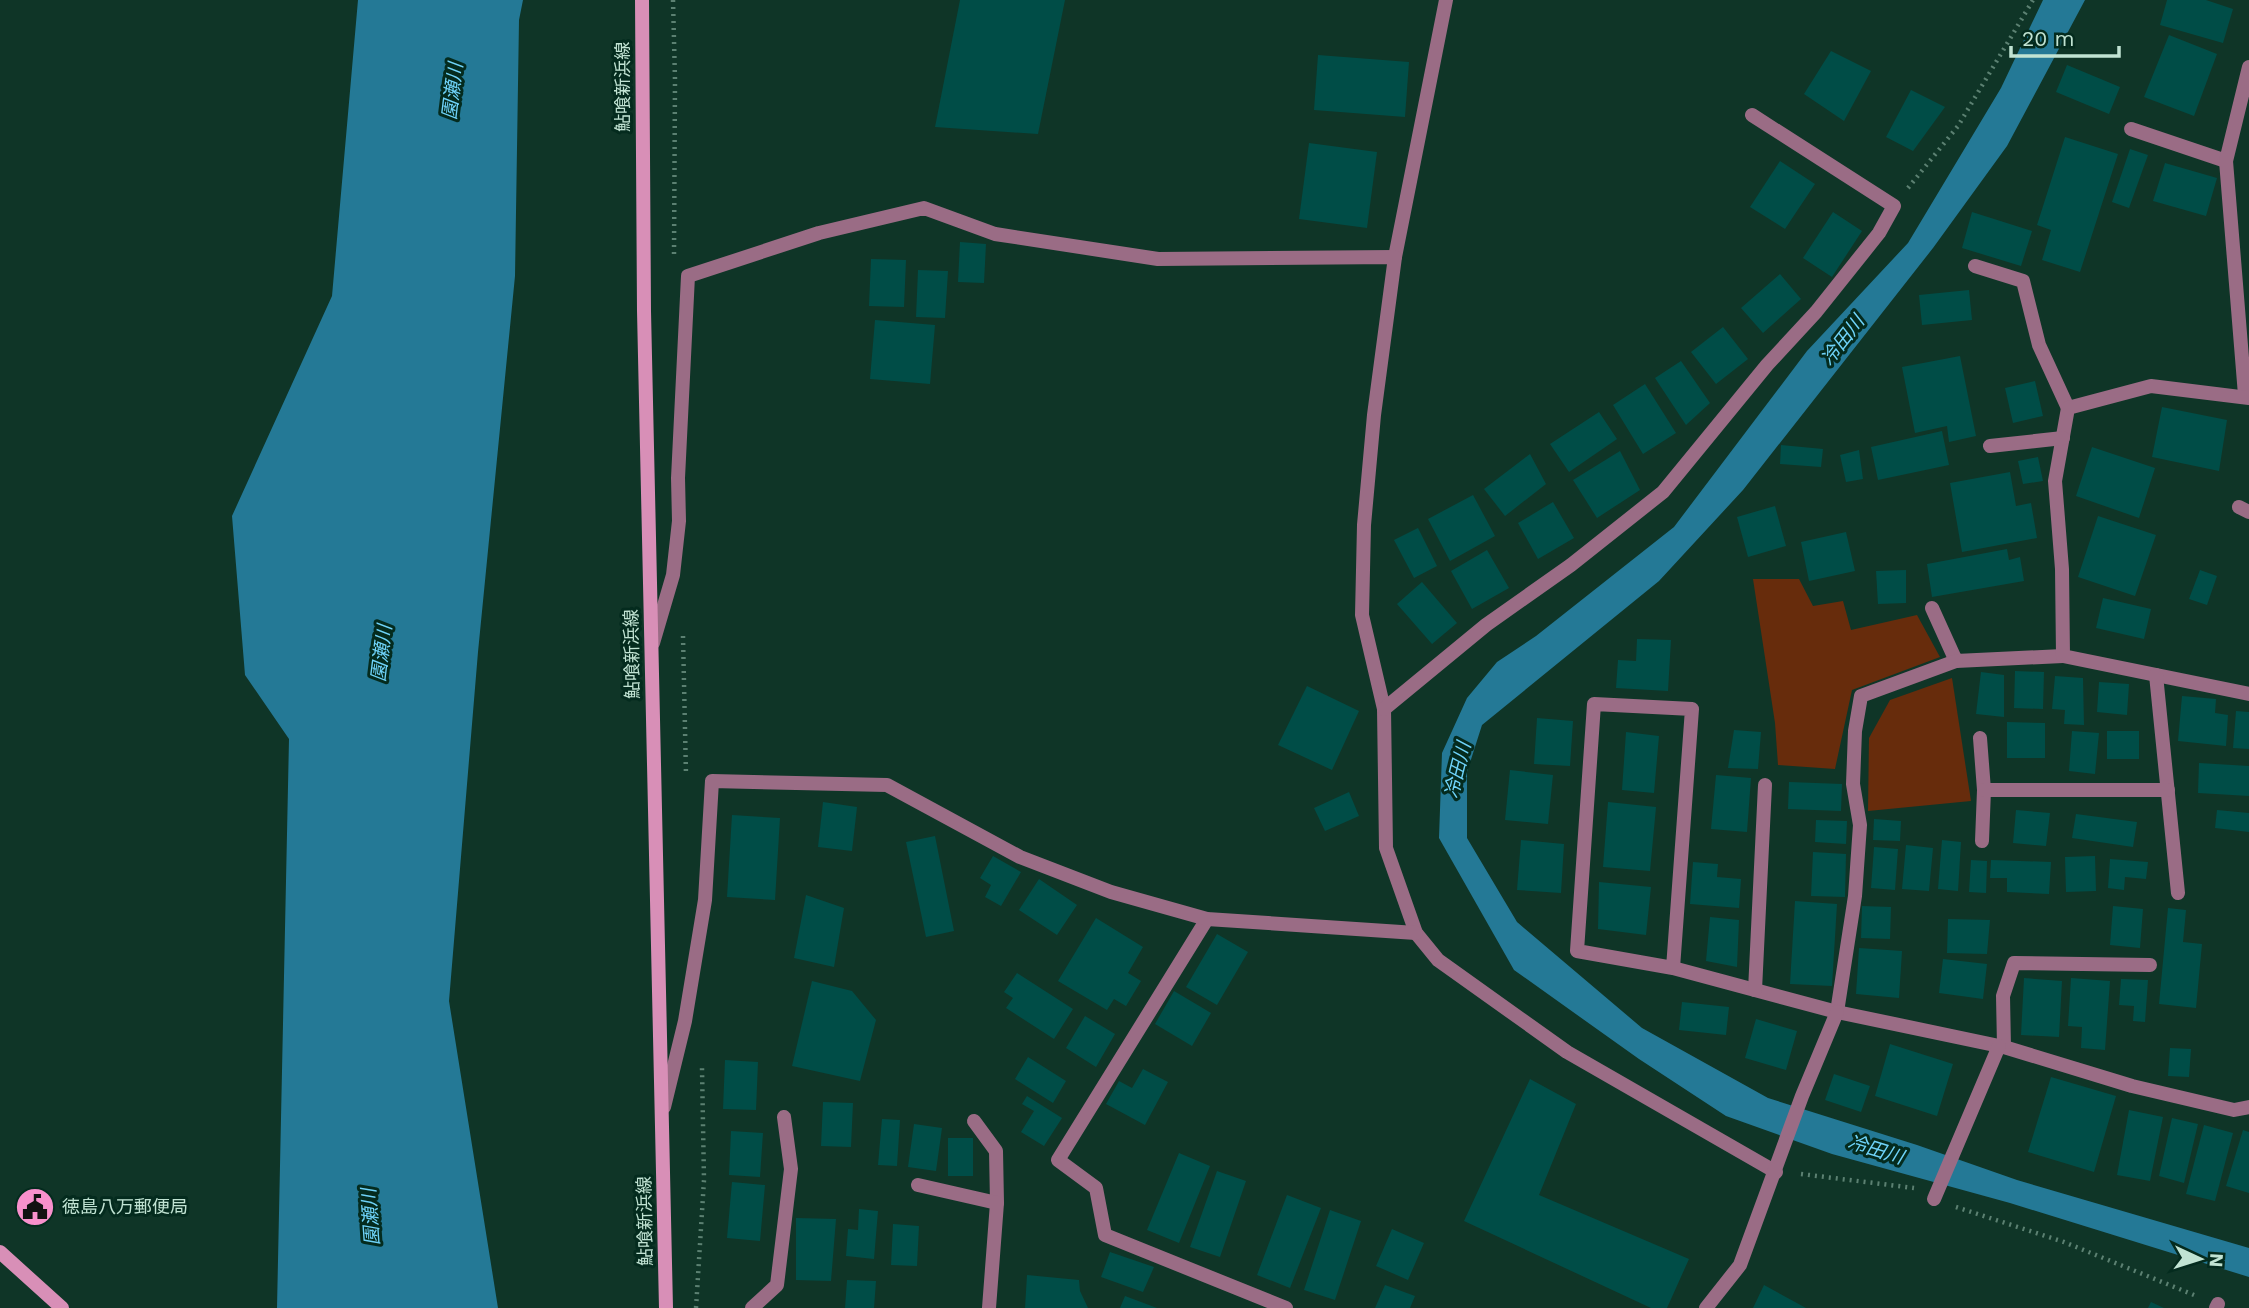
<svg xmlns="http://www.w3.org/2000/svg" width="2249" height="1308" viewBox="0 0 2249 1308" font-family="'Work Sans','Noto Sans JP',sans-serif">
<rect width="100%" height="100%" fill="#0f3527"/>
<!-- green -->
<g fill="#672c0c">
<polygon points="1753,579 1799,579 1813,606 1843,601 1851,630 1917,615 1940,657 1852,690 1835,769 1778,765 1775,723"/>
<polygon points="1952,678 1971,801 1868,811 1869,738 1890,700"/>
</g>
<!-- water -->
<g fill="#247996">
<polygon points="358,0 523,0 519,20 515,276 478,652 449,1001 498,1308 277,1308 289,739 245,675 232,516 332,296"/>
<polygon points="2043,0 2085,0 2007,146 1933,248 1743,490 1659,581 1482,725 1467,772 1467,838 1517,922 1642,1028 1768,1098 1917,1145 2017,1180 2249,1248 2249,1277 2010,1203 1832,1154 1726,1116 1639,1059 1514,970 1439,838 1442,753 1467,698 1497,662 1536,636 1674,527 1807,351 1908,243 2001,88"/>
</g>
<!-- building -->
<g fill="#004d47">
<polygon points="960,0 1065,0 1038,134 935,127"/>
<polygon points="2167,0 2206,0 2233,9 2223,43 2160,25"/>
<polygon points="2169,35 2217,54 2194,116 2144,97"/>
<polygon points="1831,51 1871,71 1844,121 1804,94"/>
<polygon points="1318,55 1409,62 1405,117 1314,110"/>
<polygon points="2067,65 2120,87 2109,114 2056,92"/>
<polygon points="1911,90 1945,107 1913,151 1886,137"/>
<polygon points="2065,137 2118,154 2080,272 2042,260 2051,230 2037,225"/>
<polygon points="1309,143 1377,152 1367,228 1299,219"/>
<polygon points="2130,149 2148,155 2129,208 2112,202"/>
<polygon points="1780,161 1815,184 1785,229 1750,207"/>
<polygon points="2165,163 2217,178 2206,216 2153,201"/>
<polygon points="1833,212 1862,231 1832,277 1803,258"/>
<polygon points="1972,212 2032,231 2021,266 1962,248"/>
<polygon points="960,242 986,244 984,283 958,282"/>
<polygon points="871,259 906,260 904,307 869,306"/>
<polygon points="918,270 948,271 945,318 916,317"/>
<polygon points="1780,274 1801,299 1763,333 1741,308"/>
<polygon points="1969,290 1972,320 1922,325 1919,295"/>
<polygon points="875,320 935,325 930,384 870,379"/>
<polygon points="1723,327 1748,359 1716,384 1691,352"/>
<polygon points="1960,356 1976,436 1949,442 1947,426 1915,433 1902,367"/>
<polygon points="1681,361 1710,403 1686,425 1655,378"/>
<polygon points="2035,381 2043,416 2013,423 2005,388"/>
<polygon points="1645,384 1676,433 1643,454 1613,405"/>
<polygon points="2162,407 2227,420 2219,471 2152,457"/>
<polygon points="1599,412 1617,439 1569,472 1550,444"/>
<polygon points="1942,431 1949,465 1878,480 1871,447"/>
<polygon points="1781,445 1823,449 1821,467 1780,464"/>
<polygon points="2092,447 2155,468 2139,518 2076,496"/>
<polygon points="1859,450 1863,479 1846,482 1840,455"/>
<polygon points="1620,451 1640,490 1597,518 1573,480"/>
<polygon points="1530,454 1546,484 1505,516 1484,489"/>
<polygon points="2038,457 2043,481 2023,484 2018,461"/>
<polygon points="2010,472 2016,506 2031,503 2037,538 1962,552 1950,483"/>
<polygon points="1473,495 1495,536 1450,561 1428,519"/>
<polygon points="1553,502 1574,538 1538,559 1518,523"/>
<polygon points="1775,506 1786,546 1748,557 1737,517"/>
<polygon points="2098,516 2156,535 2135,596 2078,577"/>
<polygon points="1418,528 1437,566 1414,578 1394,540"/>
<polygon points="1846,532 1855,571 1809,581 1801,542"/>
<polygon points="2007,549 2009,560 2020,557 2024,581 1932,597 1927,564"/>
<polygon points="1487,550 1509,588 1472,609 1451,571"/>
<polygon points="1906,570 1906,603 1878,604 1876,571"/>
<polygon points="2200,570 2217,576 2207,605 2189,599"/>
<polygon points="1422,582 1457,623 1432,644 1397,604"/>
<polygon points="2103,598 2151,609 2144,639 2096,628"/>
<polygon points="1637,639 1671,640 1668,691 1616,688 1618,660 1636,661"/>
<polygon points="2015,671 2044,672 2043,709 2014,708"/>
<polygon points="1981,672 2004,675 2004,717 1976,714"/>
<polygon points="2055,676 2083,678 2084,725 2064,724 2065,710 2052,709"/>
<polygon points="2099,682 2129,684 2127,715 2097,712"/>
<polygon points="1307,686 1359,711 1332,770 1278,745"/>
<polygon points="2182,696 2216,699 2215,713 2228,715 2226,746 2178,741"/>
<polygon points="2236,711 2249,712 2249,749 2233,748"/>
<polygon points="1537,718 1573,721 1570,766 1534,764"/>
<polygon points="2007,722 2045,723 2045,758 2007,758"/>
<polygon points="1734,730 1761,732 1758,769 1728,768"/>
<polygon points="2072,731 2099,733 2095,774 2069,771"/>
<rect x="2107" y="731" width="32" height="28"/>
<polygon points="1626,732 1659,736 1654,793 1622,790"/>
<polygon points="2199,763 2249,766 2249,796 2198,793"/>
<polygon points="1510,770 1553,775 1548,824 1505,820"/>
<polygon points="1716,775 1751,778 1747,832 1711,829"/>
<polygon points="1789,782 1842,784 1841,811 1788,809"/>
<polygon points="1349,792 1359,816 1325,831 1314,808"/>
<polygon points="823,802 857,807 852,851 818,847"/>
<polygon points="1608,802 1656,807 1650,871 1603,867"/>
<polygon points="2016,810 2050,813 2046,846 2013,843"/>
<polygon points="2217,810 2249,813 2249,832 2215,828"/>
<polygon points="2076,814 2137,822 2133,847 2072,838"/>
<polygon points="732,815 780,818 775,900 727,897"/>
<polygon points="1874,819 1901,821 1900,841 1873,840"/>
<polygon points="1816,820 1847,821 1846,844 1815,842"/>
<polygon points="935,836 954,931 926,937 906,842"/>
<polygon points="1521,840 1564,844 1561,893 1517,890"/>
<polygon points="1942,840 1961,842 1958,891 1938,889"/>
<polygon points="1906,845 1933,848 1929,891 1902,889"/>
<polygon points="1874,847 1898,849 1895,890 1871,888"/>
<polygon points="1813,852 1846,854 1845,897 1811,896"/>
<polygon points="993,856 1021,872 1001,906 985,897 991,885 980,878"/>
<polygon points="2095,856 2096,891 2066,892 2065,857"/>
<polygon points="2110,859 2148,862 2146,879 2125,877 2124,890 2108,888"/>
<polygon points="1971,860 1987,861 1986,893 1969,892"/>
<polygon points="1991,860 2051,862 2049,894 2007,892 2007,878 1990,878"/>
<polygon points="1693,862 1718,864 1717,877 1741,879 1739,908 1690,904"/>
<polygon points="1039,879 1077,905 1057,935 1019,910"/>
<polygon points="1599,882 1651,887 1646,935 1598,929"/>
<polygon points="806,895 844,908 834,967 794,958"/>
<polygon points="1795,901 1837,904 1832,986 1790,984"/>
<polygon points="1862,906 1891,907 1890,939 1861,938"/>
<polygon points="2113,906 2143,909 2140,948 2110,945"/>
<polygon points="2168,908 2186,910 2183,942 2202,944 2196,1008 2159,1004"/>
<polygon points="1710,917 1739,920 1737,967 1706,961"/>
<polygon points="1096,918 1143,947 1128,973 1141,981 1126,1006 1114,999 1107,1010 1058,981"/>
<polygon points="1948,919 1990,920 1987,954 1947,953"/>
<polygon points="1217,934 1248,952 1217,1005 1186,987"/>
<polygon points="1859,948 1902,951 1899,998 1856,994"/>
<polygon points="1943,959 1987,964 1983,999 1939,993"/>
<polygon points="1017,973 1073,1009 1054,1039 1006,1008 1013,998 1004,992"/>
<polygon points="2024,978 2062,981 2059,1037 2021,1035"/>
<polygon points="2071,978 2110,981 2105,1050 2081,1048 2082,1027 2068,1026"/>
<polygon points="2121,979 2148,980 2145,1022 2133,1021 2134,1006 2119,1005"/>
<polygon points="812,981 852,991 876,1020 860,1081 792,1066"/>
<polygon points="1174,991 1211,1013 1192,1046 1155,1024"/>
<polygon points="1682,1002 1729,1007 1726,1035 1679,1030"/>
<polygon points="1085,1016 1115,1034 1096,1067 1066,1048"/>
<polygon points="1756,1019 1797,1031 1786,1070 1745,1058"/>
<polygon points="1890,1044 1953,1064 1937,1116 1875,1096"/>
<polygon points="2170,1048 2191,1049 2189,1077 2168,1076"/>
<polygon points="1028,1057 1066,1081 1053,1103 1015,1079"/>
<polygon points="725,1060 758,1062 756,1110 723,1109"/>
<polygon points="1143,1069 1168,1082 1145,1125 1106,1104 1119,1081 1132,1088"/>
<polygon points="1834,1074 1870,1086 1861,1112 1825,1100"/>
<polygon points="2051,1077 2116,1096 2094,1172 2028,1152"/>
<polygon points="1530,1079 1576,1104 1539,1195 1689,1259 1667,1308 1651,1308 1464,1221"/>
<polygon points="1027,1096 1062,1118 1044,1146 1021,1132 1034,1111 1022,1104"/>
<polygon points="823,1102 853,1103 851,1147 821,1146"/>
<polygon points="2129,1110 2163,1117 2150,1181 2117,1175"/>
<polygon points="2172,1118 2198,1124 2184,1183 2159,1176"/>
<polygon points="882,1119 900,1120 897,1166 878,1165"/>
<polygon points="914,1124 942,1128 936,1171 908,1167"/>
<polygon points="2204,1125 2233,1133 2215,1201 2186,1194"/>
<polygon points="2243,1130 2249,1132 2249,1193 2226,1186"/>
<polygon points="731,1131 763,1133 760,1177 729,1175"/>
<rect x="948" y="1138" width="25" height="38"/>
<polygon points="1179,1153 1210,1166 1179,1243 1147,1230"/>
<polygon points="1217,1171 1246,1181 1220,1257 1190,1247"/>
<polygon points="732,1182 765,1185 760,1241 727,1238"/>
<polygon points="1287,1195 1321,1208 1290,1288 1257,1275"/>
<polygon points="859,1209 878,1211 874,1259 846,1256 848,1229 858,1230"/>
<polygon points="1330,1210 1361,1221 1335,1300 1304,1290"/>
<polygon points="796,1218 836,1219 831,1281 796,1280"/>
<polygon points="893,1224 919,1226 917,1266 891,1265"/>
<polygon points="1392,1229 1424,1243 1408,1280 1376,1266"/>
<polygon points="1110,1252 1154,1267 1143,1292 1101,1277"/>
<polygon points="1027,1275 1079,1280 1080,1291 1088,1308 1025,1308"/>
<polygon points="847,1280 876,1281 874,1308 845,1308"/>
<polygon points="1385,1285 1415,1296 1410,1308 1375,1308"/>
<polygon points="1764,1285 1806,1308 1753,1308"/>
<polygon points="1125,1296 1157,1308 1120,1308"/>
<polygon points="2151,1302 2164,1308 2148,1308"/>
</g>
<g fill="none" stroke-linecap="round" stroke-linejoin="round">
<!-- path -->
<g stroke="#5c8172" stroke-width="4.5" stroke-dasharray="2 5" stroke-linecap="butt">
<polyline points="673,0 675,80 674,255"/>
<polyline points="1908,188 1958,126 2033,0"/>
<polyline points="683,636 686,775"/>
<polyline points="1801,1174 1914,1188"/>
<polyline points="1956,1207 2064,1242 2194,1295"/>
<polyline points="696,1308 704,1180 702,1068"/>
</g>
<!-- lane -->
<g stroke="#9a6c85" stroke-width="14">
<polyline points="1932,608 1956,661 2063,656"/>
<polyline points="1837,1012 1855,896 1860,825 1853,784 1855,731 1861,696 1956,661"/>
</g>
<!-- street -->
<g stroke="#9a6c85" stroke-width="14">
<polyline points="2131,129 2226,161"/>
<polyline points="1395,257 1446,0"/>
<polyline points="1975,266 2023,281 2039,345 2068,408"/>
<polyline points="2245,395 2226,161 2249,67"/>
<polyline points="2249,398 2151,386 2068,408 2055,481 2062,569 2063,656 2249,694"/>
<polyline points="1990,446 2063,438"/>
<polyline points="2239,507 2249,512"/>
<polyline points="653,643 673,575 679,521 678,478 688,276 819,233 924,208 995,234 1158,259 1395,257 1374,415 1364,525 1362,615 1384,709 1386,848 1416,933 1438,960 1567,1052 1776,1172"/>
<polyline points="2156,675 2178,893"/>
<polyline points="1384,709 1486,625 1571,565 1663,492 1767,365 1816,312 1879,233 1894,206 1752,115"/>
<polyline points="1980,738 1984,790 1982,841"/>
<polyline points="1984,790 2168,790"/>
<polyline points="1207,919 1058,1160 1096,1188 1105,1235 1286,1308"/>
<polyline points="1673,968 1692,709 1594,704 1577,951 1673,968 1837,1012 2004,1047 2132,1086 2234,1110 2249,1107"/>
<polyline points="1755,990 1765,785"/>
<polyline points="2004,1047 2003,996 2014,963 2150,965"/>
<polyline points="664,1107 685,1021 705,900 712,781 887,785 1020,857 1111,892 1207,919 1416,933"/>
<polyline points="974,1121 996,1151 997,1203"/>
<polyline points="918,1185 997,1203 989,1308"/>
<polyline points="1934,1199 1999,1046"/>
<polyline points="752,1308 777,1285 791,1169 784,1117"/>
<polyline points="1706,1308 1740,1265 1802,1096 1837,1012"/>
<polyline points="2216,1308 2218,1304"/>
</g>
<!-- secondary -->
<g stroke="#d88fb7" stroke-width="14">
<polyline points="642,0 644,311 666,1308"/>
<polyline points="0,1252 62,1308"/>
</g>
</g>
<!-- icons -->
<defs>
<g id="civic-disc" transform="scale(2.0125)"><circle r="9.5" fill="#f890cc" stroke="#042b1e"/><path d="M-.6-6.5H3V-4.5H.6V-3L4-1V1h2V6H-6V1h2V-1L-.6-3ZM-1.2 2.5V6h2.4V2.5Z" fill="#111"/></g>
</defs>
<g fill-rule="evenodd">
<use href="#civic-disc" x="35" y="1207"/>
</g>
<g text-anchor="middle" stroke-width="6" stroke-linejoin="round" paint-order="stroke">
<!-- street labels -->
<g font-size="18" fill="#c1e3d3" stroke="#042b1e">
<text transform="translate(623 87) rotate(-90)" y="6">鮎喰新浜線</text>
<text transform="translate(632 654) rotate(-91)" y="6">鮎喰新浜線</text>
<text transform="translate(645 1221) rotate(-91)" y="6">鮎喰新浜線</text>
</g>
<!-- poi labels -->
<g font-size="18" fill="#c1e3d3" stroke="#042b1e" text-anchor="start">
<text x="62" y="1213">徳島八万郵便局</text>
</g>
<!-- water labels -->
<g font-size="19" font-style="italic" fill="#6fd3f9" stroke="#042b1e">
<text transform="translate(452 91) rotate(-83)" y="7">園瀬川</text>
<text transform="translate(1842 340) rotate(-52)" y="7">冷田川</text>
<text transform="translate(381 653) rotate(-83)" y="7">園瀬川</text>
<text transform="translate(1457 770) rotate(-76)" y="7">冷田川</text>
<text transform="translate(1876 1149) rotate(17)" y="7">冷田川</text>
<text transform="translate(370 1217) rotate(-94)" y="7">園瀬川</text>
</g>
</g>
<!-- north arrow -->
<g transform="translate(2200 1259) rotate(94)" stroke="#042b1e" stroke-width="5" paint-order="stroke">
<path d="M0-5L12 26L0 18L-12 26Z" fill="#c1e3d3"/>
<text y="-10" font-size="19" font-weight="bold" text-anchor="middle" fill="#c1e3d3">N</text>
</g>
<!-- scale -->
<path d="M2011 46v10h108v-10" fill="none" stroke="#c1e3d3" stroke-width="3.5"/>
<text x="2022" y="46" font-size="21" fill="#c1e3d3" stroke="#042b1e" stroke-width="5" paint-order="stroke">20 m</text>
</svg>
